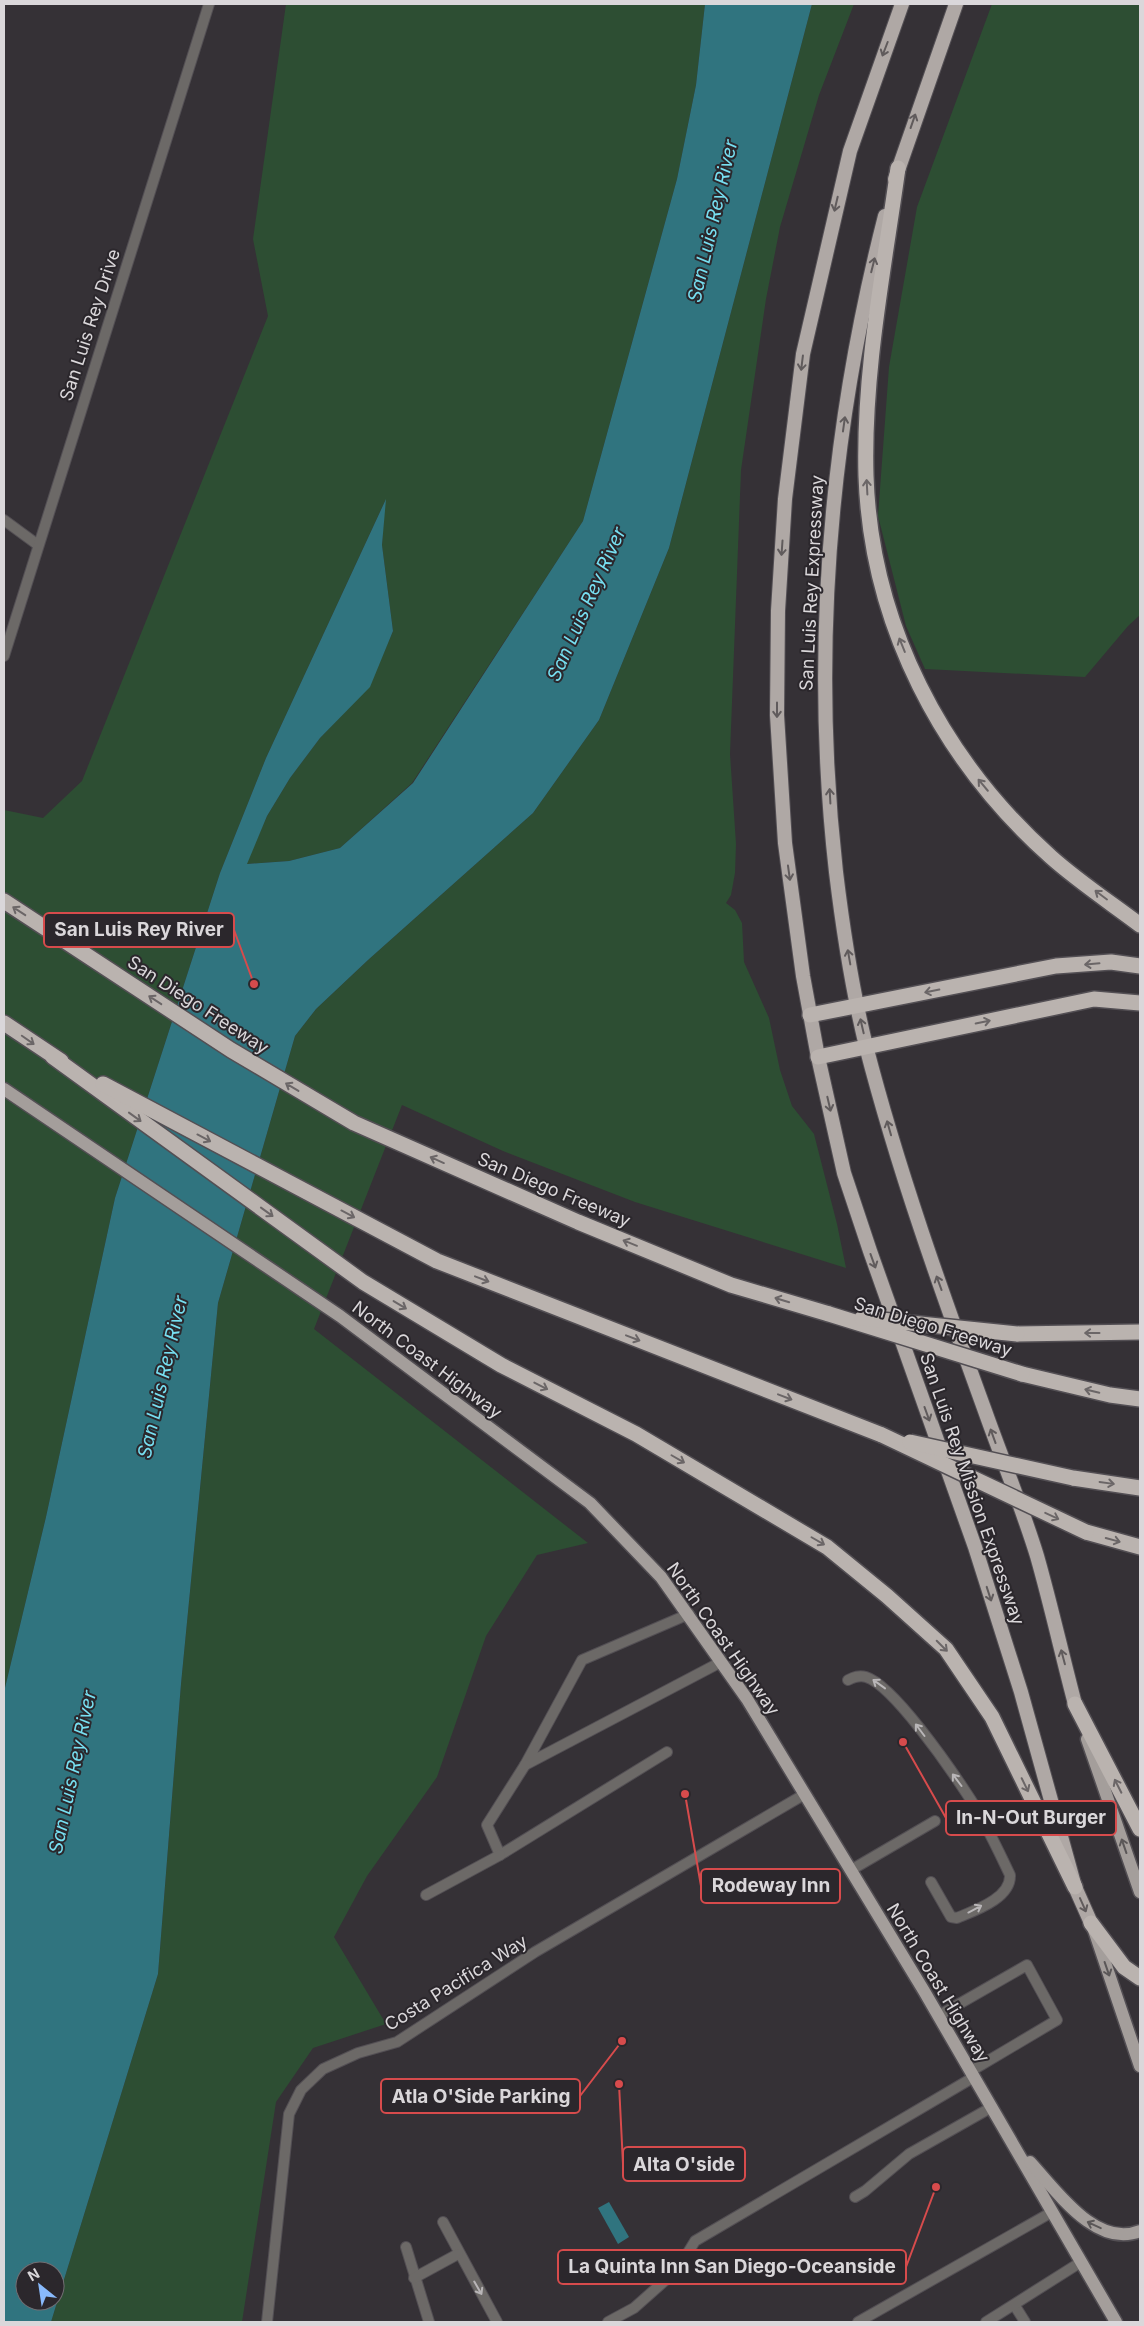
<svg xmlns="http://www.w3.org/2000/svg" width="1144" height="2326" viewBox="0 0 1144 2326" font-family="Inter,sans-serif">
<rect width="100%" height="100%" fill="#353136"/>
<!-- green -->
<g fill="#2d4e33">
<polygon points="286,4 705,4 696,85 677,179 583,521 412,783 340,848 289,861 246,864 267,816 290,778 320,738 369,687 393,631 382,545 385,501 266,758 220,873 115,1198 46,1517 4,1692 4,810 43,818 82,781 268,316 253,239"/>
<polygon points="812,4 854,4 819,95 780,227 766,299 741,470 730,754 736,844 735,873 731,895 726,903 735,910 742,923 744,962 769,1018 780,1070 792,1106 814,1134 837,1224 846,1268 635,1202 503,1151 402,1105 314,1329 588,1543 537,1555 486,1636 437,1777 367,1876 334,1937 386,2024 313,2048 276,2102 242,2322 51,2322 158,1974 181,1684 218,1303 295,1036 316,1009 368,960 533,813 599,720 669,548"/>
<polygon points="992,4 1140,4 1140,615 1128,626 1085,677 925,669 906,626 878,516 889,367 917,207"/>
</g>
<!-- water -->
<g fill="#30747f" fill-rule="evenodd">
<path d="M 705,4 L 812,4 L 669,548 L 599,720 L 533,813 L 368,960 L 316,1009 L 295,1036 L 218,1303 L 181,1684 L 158,1974 L 51,2322 L 4,2322 L 4,1692 L 46,1517 L 115,1198 L 220,873 L 266,758 L 386,499 L 382,545 L 393,631 L 370,687 L 320,738 L 290,778 L 267,816 L 247,864 L 289,861 L 340,848 L 413,783 L 583,521 L 677,179 L 696,85 ZM 25,2271 L 55,2271 L 55,2301 L 25,2301 Z"/>
<polygon points="609,2202 629,2237 618,2244 598,2208"/>
</g>
<g fill="none" stroke-linecap="round" stroke-linejoin="round">
<!-- service casing -->
<g stroke="#534f54" stroke-width="12">
<g id="service">
<polyline points="689,1614 582,1660 525,1765 721,1662"/>
<path d="M 848,1680 C 854,1677 859,1675 866,1677 C 893,1685 950,1768 967,1794 C 984,1819 997,1848 1010,1875 C 1011,1898 976,1910 957,1918 L 951,1917 L 931,1882"/>
<polyline points="525,1765 487,1825 500,1855 667,1752"/>
<polyline points="851,1870 935,1821"/>
<polyline points="426,1895 500,1855"/>
<polyline points="938,2016 1027,1965 1057,2020 971,2071"/>
<polyline points="855,2197 865,2191 909,2154 992,2107"/>
<polyline points="1015,2306 1025,2322"/>
<polyline points="608,2322 634,2308 678,2269 695,2241 974,2077"/>
<polyline points="858,2322 1052,2212"/>
<polyline points="986,2322 1081,2262"/>
</g>
</g>
<!-- minor casing -->
<g stroke="#534f54" stroke-width="12">
<g id="minor">
<polyline points="4,520 38,545"/>
<polyline points="4,656 209,4"/>
<polyline points="443,2222 497,2322"/>
<polyline points="406,2247 429,2322"/>
<polyline points="414,2278 458,2254"/>
<polyline points="267,2322 289,2114 301,2090 323,2069 358,2053 397,2042 535,1952 805,1794"/>
</g>
</g>
<!-- primary casing -->
<g stroke="#534f54" stroke-width="15">
<g id="primary">
<polyline points="4,1089 340,1316 590,1503 661,1577 747,1699 924,1991 1116,2322"/>
<polyline points="1087,1739 1140,1892"/>
<polyline points="1094,1930 1140,2066"/>
<path d="M 1030,2162 C 1056,2190 1096,2249 1140,2231"/>
</g>
</g>
<!-- trunk casing -->
<g stroke="#534f54" stroke-width="16">
<g id="trunk">
<polyline points="902,4 850,151 803,354 785,499 778,611 777,715 785,843 803,976 818,1057 844,1173 870,1251 975,1547 1021,1692 1075,1887 1091,1923"/>
<polyline points="895,179 956,4"/>
<path d="M 885,216 C 830,431 811,651 836,872 C 843,930 852,989 866,1046 C 898,1170 941,1290 985,1411 C 1002,1459 1022,1507 1037,1556 C 1051,1605 1062,1655 1075,1704"/>
</g>
</g>
<!-- motorway casing -->
<g stroke="#534f54" stroke-width="18">
<g id="motorway">
<path d="M 898,168 C 884,269 863,373 866,476 C 871,624 942,760 1051,857 C 1079,882 1111,903 1140,925"/>
<polyline points="4,901 231,1050 354,1123 578,1222 731,1285 829,1314"/>
<polyline points="810,1015 1056,966 1111,962 1140,966"/>
<polyline points="4,1023 61,1061"/>
<polyline points="53,1057 363,1282 501,1365 636,1434 827,1547 887,1596 946,1649 992,1717 1075,1887"/>
<polyline points="818,1057 1094,999 1140,1003"/>
<polyline points="103,1084 437,1261 882,1435"/>
<polyline points="1017,1334 1140,1332"/>
<polyline points="1022,1374 1110,1395 1140,1399"/>
<polyline points="1073,1478 1140,1488"/>
<polyline points="1086,1532 1140,1547"/>
<polyline points="1075,1704 1140,1829"/>
<polyline points="1091,1923 1124,1967 1140,1978"/>
</g>
</g>
<!-- service -->
<use href="#service" stroke="#6c6967" stroke-width="10"/>
<!-- minor -->
<use href="#minor" stroke="#6c6967" stroke-width="10"/>
<!-- primary -->
<use href="#primary" stroke="#a49e9b" stroke-width="12"/>
<!-- trunk -->
<use href="#trunk" stroke="#afa8a5" stroke-width="14"/>
<!-- motorway -->
<use href="#motorway" stroke="#bab3af" stroke-width="15"/>
<!-- motorway-bridge casing -->
<g stroke="#534f54" stroke-width="18" stroke-linecap="butt">
<g id="motorway-bridge">
<polyline points="829,1314 1022,1374"/>
<polyline points="862,1318 1017,1334"/>
<polyline points="882,1435 1086,1532"/>
<polyline points="910,1442 1073,1478"/>
</g>
</g>
<!-- motorway-bridge -->
<use href="#motorway-bridge" stroke="#bab3af" stroke-width="15"/>
</g>
<!-- one-way arrows -->
<defs><path id="oneway-shaft" d="M-6 0H5M1.5-3L5.5 0L1.5 3" fill="none" stroke-width="1.6" stroke-linecap="round" stroke-linejoin="round" transform="scale(1.25)"/></defs>
<g stroke="#605b5c">
<use href="#oneway-shaft" transform="translate(885 49) rotate(111)"/>
<use href="#oneway-shaft" transform="translate(913 121) rotate(-71)"/>
<use href="#oneway-shaft" transform="translate(836 204) rotate(103)"/>
<use href="#oneway-shaft" transform="translate(873 265) rotate(-76)"/>
<use href="#oneway-shaft" transform="translate(802 363) rotate(97)"/>
<use href="#oneway-shaft" transform="translate(844 424) rotate(-82)"/>
<use href="#oneway-shaft" transform="translate(782 548) rotate(94)"/>
<use href="#oneway-shaft" transform="translate(777 710) rotate(90)"/>
<use href="#oneway-shaft" transform="translate(830 796) rotate(-93)"/>
<use href="#oneway-shaft" transform="translate(789 873) rotate(82)"/>
<use href="#oneway-shaft" transform="translate(849 957) rotate(-100)"/>
<use href="#oneway-shaft" transform="translate(862 1026) rotate(-103)"/>
<use href="#oneway-shaft" transform="translate(829 1104) rotate(77)"/>
<use href="#oneway-shaft" transform="translate(889 1128) rotate(-106)"/>
<use href="#oneway-shaft" transform="translate(873 1261) rotate(70)"/>
<use href="#oneway-shaft" transform="translate(939 1283) rotate(-110)"/>
<use href="#oneway-shaft" transform="translate(927 1414) rotate(70)"/>
<use href="#oneway-shaft" transform="translate(993 1436) rotate(-110)"/>
<use href="#oneway-shaft" transform="translate(989 1594) rotate(72)"/>
<use href="#oneway-shaft" transform="translate(1063 1657) rotate(-105)"/>
<use href="#oneway-shaft" transform="translate(1083 1905) rotate(66)"/>
</g>
<g stroke="#6b6667">
<use href="#oneway-shaft" transform="translate(867 487) rotate(-93)"/>
<use href="#oneway-shaft" transform="translate(902 645) rotate(-112)"/>
<use href="#oneway-shaft" transform="translate(983 785) rotate(-130)"/>
<use href="#oneway-shaft" transform="translate(1101 895) rotate(-143)"/>
<use href="#oneway-shaft" transform="translate(19 911) rotate(-147)"/>
<use href="#oneway-shaft" transform="translate(1092 964) rotate(175)"/>
<use href="#oneway-shaft" transform="translate(932 991) rotate(169)"/>
<use href="#oneway-shaft" transform="translate(155 1000) rotate(-147)"/>
<use href="#oneway-shaft" transform="translate(983 1022) rotate(-12)"/>
<use href="#oneway-shaft" transform="translate(28 1040) rotate(35)"/>
<use href="#oneway-shaft" transform="translate(292 1087) rotate(-149)"/>
<use href="#oneway-shaft" transform="translate(135 1117) rotate(36)"/>
<use href="#oneway-shaft" transform="translate(204 1138) rotate(28)"/>
<use href="#oneway-shaft" transform="translate(437 1160) rotate(-156)"/>
<use href="#oneway-shaft" transform="translate(267 1212) rotate(36)"/>
<use href="#oneway-shaft" transform="translate(348 1214) rotate(28)"/>
<use href="#oneway-shaft" transform="translate(630 1243) rotate(-158)"/>
<use href="#oneway-shaft" transform="translate(482 1279) rotate(21)"/>
<use href="#oneway-shaft" transform="translate(782 1300) rotate(-163)"/>
<use href="#oneway-shaft" transform="translate(400 1305) rotate(31)"/>
<use href="#oneway-shaft" transform="translate(1092 1333) rotate(180)"/>
<use href="#oneway-shaft" transform="translate(633 1338) rotate(21)"/>
<use href="#oneway-shaft" transform="translate(541 1386) rotate(27)"/>
<use href="#oneway-shaft" transform="translate(1092 1391) rotate(-167)"/>
<use href="#oneway-shaft" transform="translate(785 1397) rotate(21)"/>
<use href="#oneway-shaft" transform="translate(678 1459) rotate(30)"/>
<use href="#oneway-shaft" transform="translate(1107 1483) rotate(8)"/>
<use href="#oneway-shaft" transform="translate(1052 1516) rotate(25)"/>
<use href="#oneway-shaft" transform="translate(1113 1540) rotate(15)"/>
<use href="#oneway-shaft" transform="translate(818 1541) rotate(30)"/>
<use href="#oneway-shaft" transform="translate(942 1646) rotate(45)"/>
<use href="#oneway-shaft" transform="translate(1025 1785) rotate(64)"/>
<use href="#oneway-shaft" transform="translate(1118 1786) rotate(-117)"/>
</g>
<g stroke="#b9b6b8">
<use href="#oneway-shaft" transform="translate(879 1684) rotate(-144)"/>
<use href="#oneway-shaft" transform="translate(920 1730) rotate(-127)"/>
<use href="#oneway-shaft" transform="translate(957 1780) rotate(-127)"/>
<use href="#oneway-shaft" transform="translate(975 1909) rotate(-28)"/>
<use href="#oneway-shaft" transform="translate(478 2288) rotate(60)"/>
</g>
<g stroke="#5b5758">
<use href="#oneway-shaft" transform="translate(1124 1846) rotate(-109)"/>
<use href="#oneway-shaft" transform="translate(1107 1969) rotate(71)"/>
<use href="#oneway-shaft" transform="translate(1094 2225) rotate(-155)"/>
</g>
<g text-anchor="middle" stroke-width="4" stroke-linejoin="round" paint-order="stroke">
<!-- street labels -->
<g font-size="18" fill="#dad7da" stroke="#2b272c">
<text transform="translate(90 325) rotate(-72)" y="6">San Luis Rey Drive</text>
<text transform="translate(812 583) rotate(-87)" y="6">San Luis Rey Expressway</text>
<text transform="translate(198 1005) rotate(33)" y="6">San Diego Freeway</text>
<text transform="translate(554 1190) rotate(23)" y="6">San Diego Freeway</text>
<text transform="translate(933 1327) rotate(17)" y="6">San Diego Freeway</text>
<text transform="translate(427 1360) rotate(37)" y="6">North Coast Highway</text>
<text transform="translate(972 1489) rotate(71)" y="6">San Luis Rey Mission Expressway</text>
<text transform="translate(723 1639) rotate(55)" y="6">North Coast Highway</text>
<text transform="translate(456 1983) rotate(-32)" y="6">Costa Pacifica Way</text>
<text transform="translate(938 1983) rotate(59)" y="6">North Coast Highway</text>
</g>
<!-- water labels -->
<g font-size="19" font-style="italic" fill="#77dff1" stroke="#2b272c">
<text transform="translate(712 221) rotate(-77)" y="7">San Luis Rey River</text>
<text transform="translate(586 604) rotate(-66)" y="7">San Luis Rey River</text>
<text transform="translate(162 1377) rotate(-77)" y="7">San Luis Rey River</text>
<text transform="translate(72 1772) rotate(-78)" y="7">San Luis Rey River</text>
</g>
</g>
<!-- callouts -->
<path fill="none" stroke="#d74b4c" stroke-width="2" d="M254 984L234 930M903 1742L946 1818M685 1794L701 1886M622 2041L580 2096M619 2084L623 2164M936 2187L906 2267"/>
<g fill="#d74b4c" stroke="#2b272c" stroke-width="2">
<circle cx="254" cy="984" r="5"/>
<circle cx="903" cy="1742" r="5"/>
<circle cx="685" cy="1794" r="5"/>
<circle cx="622" cy="2041" r="5"/>
<circle cx="619" cy="2084" r="5"/>
<circle cx="936" cy="2187" r="5"/>
</g>
<g fill="#2b272c" stroke="#d74b4c" stroke-width="2">
<rect x="44" y="913" width="190" height="34" rx="5"/>
<rect x="946" y="1801" width="170" height="34" rx="5"/>
<rect x="701" y="1869" width="139" height="34" rx="5"/>
<rect x="381" y="2079" width="199" height="34" rx="5"/>
<rect x="623" y="2147" width="122" height="34" rx="5"/>
<rect x="558" y="2250" width="348" height="34" rx="5"/>
</g>
<g font-size="19" text-anchor="middle" font-weight="bold" fill="#dad7da">
<text x="139" y="936">San Luis Rey River</text>
<text x="1031" y="1824">In-N-Out Burger</text>
<text x="771" y="1892">Rodeway Inn</text>
<text x="481" y="2103">Atla O'Side Parking</text>
<text x="684" y="2171">Alta O'side</text>
<text x="732" y="2273">La Quinta Inn San Diego-Oceanside</text>
</g>
<!-- border -->
<rect width="1144" height="2326" fill="none" stroke="#dad7da" stroke-width="10"/>
<!-- north arrow -->
<g transform="translate(40 2286) rotate(330)"><circle r="24" fill="#2b272c" stroke="#716d72"/>
<path d="M0-4L9 19L0 12L-9 19Z" fill="#89bafc"/>
<text y="-8" font-size="14" font-weight="bold" text-anchor="middle" fill="#dad7da">N</text>
</g>
</svg>
